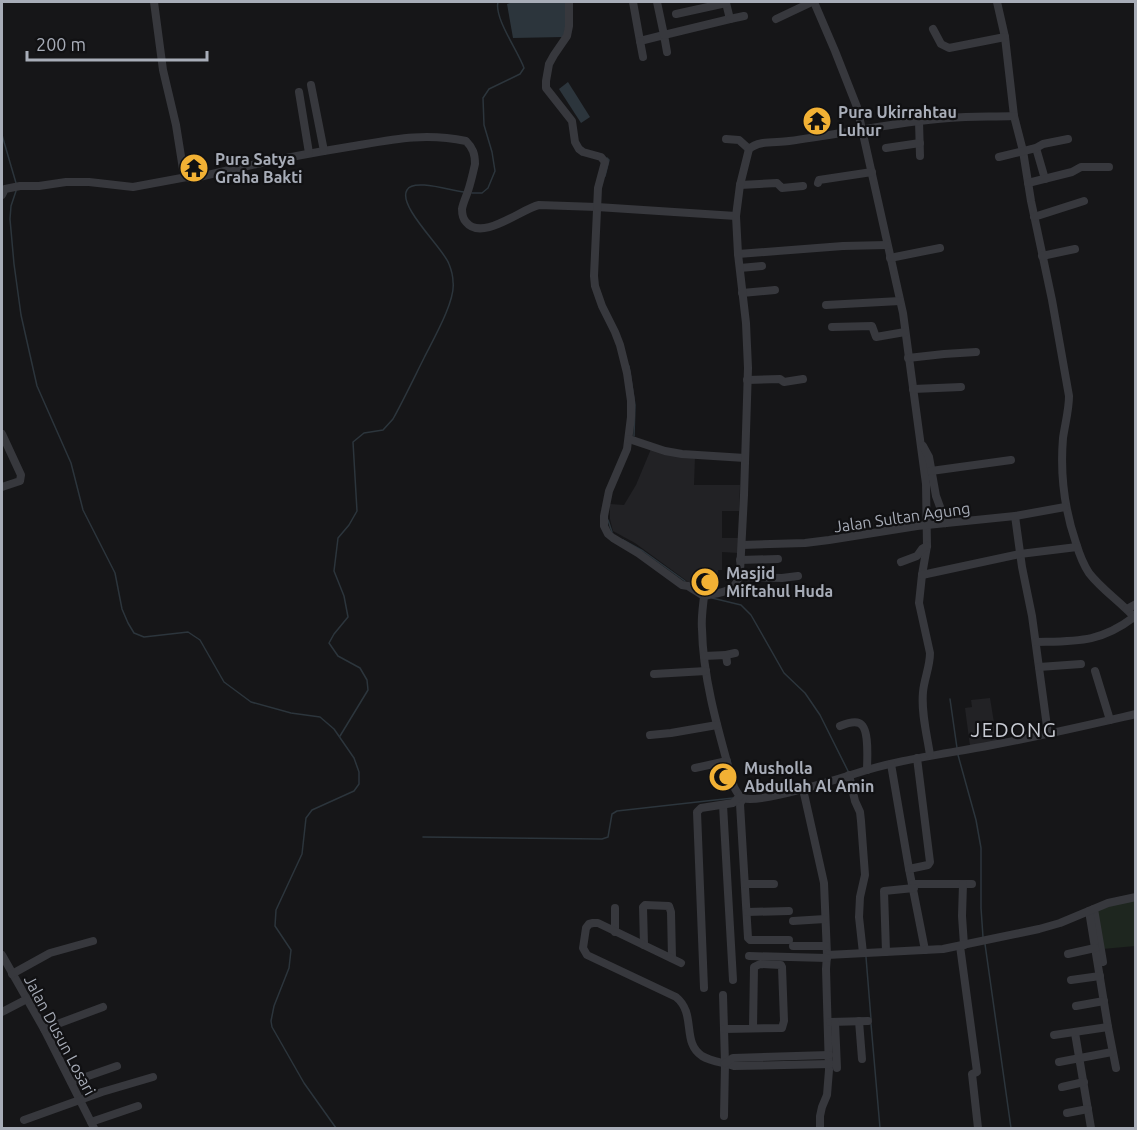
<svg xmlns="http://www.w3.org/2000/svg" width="1137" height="1130" viewBox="0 0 1137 1130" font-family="Ubuntu,sans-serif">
<rect width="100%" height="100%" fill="#161618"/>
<!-- built -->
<g fill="#222225">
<polygon points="651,449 695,457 694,485 740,485 739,511 722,511 722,538 738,538 738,553 722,552 722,570 718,570 717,589 709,589 709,592 702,592 635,543 613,531 610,519 610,504 624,505 636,485"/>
<polygon points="990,698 997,741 970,746 965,708 972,707 971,700"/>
</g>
<!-- green -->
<polygon fill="#1e261f" points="1135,899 1135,946 1102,949 1097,914 1099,910 1124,901"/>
<!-- water -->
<g fill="#2c353c">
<polygon points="510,2 568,2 564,37 513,38 507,4 510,3"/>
<polygon points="568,82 590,117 581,123 559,89"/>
</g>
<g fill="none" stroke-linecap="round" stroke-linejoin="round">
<!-- stream -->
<g stroke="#2c353c" stroke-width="1.5">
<polyline points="2,135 16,183"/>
<polyline points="605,176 609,160 607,158"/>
<polyline points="16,191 11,206 10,219 14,264 21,315 37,386 71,463 83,510 115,573 122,609 128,623 134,633 144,637 188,632 200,640 224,682 251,702 291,713 320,717 334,729 354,758 359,772 359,784 354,791 312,810 306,818 302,854 276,910 275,926 291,950 289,968 274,1006 271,1021 272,1027 304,1083 336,1128"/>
<path d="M 472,193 L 482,193 L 488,188 L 495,171 L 492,152 L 484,125 L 483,98 L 489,89 L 520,74 L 524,68 C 518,51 494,18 498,2"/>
<polyline points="629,366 635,405 634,436"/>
<polyline points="608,520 612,532"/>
<polyline points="623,540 643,551 685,581"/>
<polyline points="712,598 741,605 751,615 784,673 805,693 820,715 848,771"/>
<polyline points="950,699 957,748"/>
<path d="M 340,736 L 368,690 L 367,680 L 360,668 L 338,656 L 329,643 L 334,634 L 348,617 L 344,596 L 334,571 L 338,538 L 349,525 L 357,511 L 353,442 L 364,433 L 383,430 L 393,419 C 404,399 414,378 424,358 C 433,340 456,300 453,282 C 453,276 451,269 449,264 C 444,249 397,206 407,190 C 413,178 452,191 464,192"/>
<polyline points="958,755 976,820 981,848 981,908 983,937"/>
<polyline points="423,837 602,839 608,837 612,814 617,811 733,798"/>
<polyline points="985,944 1011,1128"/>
<polyline points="866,957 871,1019"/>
<polyline points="871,1024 880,1128"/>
</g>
<!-- minor -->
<g stroke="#37383d" stroke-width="8">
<path d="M 154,2 L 163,70 L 176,125 L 183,169 L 185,175 L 189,178 L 199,177 C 249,165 298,155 348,147 C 390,140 423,132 466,141 C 473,148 475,154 475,164 C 473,173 471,182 468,191 C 466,197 463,203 462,209 C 462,213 463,219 466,222 C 482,242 521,209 539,205 L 597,207 L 736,216"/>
<path d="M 569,2 L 569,26 L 567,36 L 554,55 L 549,64 L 546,81 L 546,88 L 572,121 L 575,142 L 579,149 L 583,152 L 601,157 L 605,162 L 598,188 L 594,276 L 595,286 L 602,306 L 615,332 L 620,345 L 627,373 L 631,401 L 631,417 L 627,449 L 609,491 L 604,516 L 604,526 L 608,534 L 613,538 L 638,553 L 682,585 L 688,586 L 704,596 C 703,607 701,618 702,629 C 703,682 720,736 734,787 C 737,792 738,796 743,798 C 758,804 835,780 854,774 C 899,759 946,754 992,745 C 1041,736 1088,725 1136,714"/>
<polyline points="633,2 640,41 664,35 667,52"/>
<polyline points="657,2 664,35 730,19 726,3"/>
<path d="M 814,2 L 835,51 L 857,107 L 903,313 L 926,484 L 927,546 L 922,575 L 919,603 L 930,653 C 930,667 924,679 923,692 C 921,713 927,735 930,755"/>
<path d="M 997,2 L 1005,37 L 1014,116 L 1023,151 L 1031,201 L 1052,300 L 1069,396 C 1069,410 1065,424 1063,438 C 1060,474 1064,508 1076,543 C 1079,553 1083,564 1089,573 C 1102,590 1121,602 1136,619"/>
<polyline points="676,14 726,3 725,2"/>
<polyline points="730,19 744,16"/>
<polyline points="776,19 812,2"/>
<polyline points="933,29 941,44 949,48 1005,37"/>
<polyline points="640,41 643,57"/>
<polyline points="311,85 324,151"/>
<polyline points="299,92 309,153"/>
<polyline points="919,121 920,156"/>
<polyline points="726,139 739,140 749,149"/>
<polyline points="886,148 920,143"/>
<polyline points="1036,148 1045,179"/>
<polyline points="999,157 1036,148 1043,144 1068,139"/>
<polyline points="818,183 819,180 872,172"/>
<polyline points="1028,183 1072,172 1081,167 1109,167"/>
<polyline points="740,185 777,183 782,188 803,186"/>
<polyline points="2,195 5,189 20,186 39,186 66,182 89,182 133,187 187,177"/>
<polyline points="1034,217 1084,201"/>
<polyline points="738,254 843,246 887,245"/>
<polyline points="1042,256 1075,249"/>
<polyline points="890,258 940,248"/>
<polyline points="740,268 762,266"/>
<polyline points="742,293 775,290"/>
<polyline points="826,305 900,301"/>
<polyline points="832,327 872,326 876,337 905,332"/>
<polyline points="908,358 944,354 976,352"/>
<polyline points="747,380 780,379 784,382 803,379"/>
<polyline points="913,389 961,387"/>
<polyline points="2,434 21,475 20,481 2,487"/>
<polyline points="629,439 665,451 682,454 745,458"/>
<polyline points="923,446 929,457 936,496 946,523"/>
<polyline points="931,471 1011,460"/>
<polyline points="1015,516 1022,567 1032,616 1048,734"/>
<polyline points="742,545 805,543 829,540 917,526 1015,516 1065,507"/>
<polyline points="740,560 778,559"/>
<polyline points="901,562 917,556 922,549 927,546"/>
<polyline points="922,575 1020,554 1077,547"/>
<polyline points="739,577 782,578 798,576"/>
<path d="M 704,596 C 722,592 737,593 740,572 L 744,495 L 748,368 L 746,323 L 738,254 L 736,216 L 740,185 L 749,149 C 759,140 776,143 789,141 C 842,134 895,122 949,118 C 971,116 993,117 1014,116"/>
<polyline points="1127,609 1136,604"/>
<path d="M 1036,642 C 1076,641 1100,643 1134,617"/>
<polyline points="726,655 735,653"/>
<polyline points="704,656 726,655 727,662"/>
<polyline points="1039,667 1081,664"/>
<polyline points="1095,671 1110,720"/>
<polyline points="654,674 706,671"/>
<path d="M 840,726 C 845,724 854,721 859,723 C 870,727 867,760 867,770"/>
<polyline points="650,735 671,733 717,725"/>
<polyline points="891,764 909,869 925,950"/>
<polyline points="695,768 727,761"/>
<polyline points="849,775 855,801 860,812 861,821 865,875 860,897 859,917 863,953"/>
<polyline points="803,789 824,883 827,955 826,969 829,1070 827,1095 822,1107 820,1116 820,1128"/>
<polyline points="743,798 740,804 748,938 750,940 789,940"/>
<polyline points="723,805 733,980"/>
<polyline points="909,869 928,865 930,862 917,758"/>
<polyline points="745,884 774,884"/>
<polyline points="913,884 972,884"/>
<polyline points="963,884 962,916 964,945"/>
<polyline points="615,908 615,932"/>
<polyline points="1094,909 1103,962"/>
<polyline points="1089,911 1108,1027 1116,1068"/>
<polyline points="747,912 789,911"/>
<polyline points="793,921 825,919"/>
<polyline points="644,945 643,907 645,905 669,906 671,912 672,958"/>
<polyline points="793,946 826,946"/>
<polyline points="960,946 977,1072 972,1074 978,1128"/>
<polyline points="886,952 884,891 914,888"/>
<polyline points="1068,954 1095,948"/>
<polyline points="2,955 44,1029 94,1128"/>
<polyline points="827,955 943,949 1039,929 1060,923 1108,903 1136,897"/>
<polyline points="749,956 827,958"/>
<path d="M 681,963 L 598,923 L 593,923 L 589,924 L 586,928 L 583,948 L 587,955 L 676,997 C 697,1014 681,1042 702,1056 C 712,1062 723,1062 734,1066 L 830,1064"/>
<polyline points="12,974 50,953 93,941"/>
<polyline points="1071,980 1100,976"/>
<polyline points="704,988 697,812 701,808 733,803 740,796"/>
<polyline points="723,995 725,1063 724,1116"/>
<polyline points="1076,1006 1104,1001"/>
<polyline points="2,1012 27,999"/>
<polyline points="859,1021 862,1059"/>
<polyline points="830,1022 868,1021"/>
<polyline points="835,1022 837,1068"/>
<polyline points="44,1029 103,1007"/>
<polyline points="724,1029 782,1028 784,1021 782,967 781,965 760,964 754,967 753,1028"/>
<polyline points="1075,1033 1091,1128"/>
<polyline points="1054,1035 1108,1027"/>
<polyline points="1059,1062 1112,1052"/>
<polyline points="725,1063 733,1058 829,1055"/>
<polyline points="71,1082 117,1066"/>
<polyline points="1062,1087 1084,1082"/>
<polyline points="1067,1113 1088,1109"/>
<polyline points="24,1120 102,1092 153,1077"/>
<polyline points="91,1122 138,1106"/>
</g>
</g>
<!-- icons -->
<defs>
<g id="temple-disc" transform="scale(1.5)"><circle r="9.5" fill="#f2b134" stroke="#111113"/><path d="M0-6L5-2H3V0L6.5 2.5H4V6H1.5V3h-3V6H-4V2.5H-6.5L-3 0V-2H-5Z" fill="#111"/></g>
<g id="mosque-disc" transform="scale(1.5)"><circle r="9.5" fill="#f2b134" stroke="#111113"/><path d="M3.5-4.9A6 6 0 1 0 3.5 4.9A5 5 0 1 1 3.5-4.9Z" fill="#111"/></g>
</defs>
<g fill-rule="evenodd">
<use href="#temple-disc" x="817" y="121"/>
<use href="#temple-disc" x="194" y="168"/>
<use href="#mosque-disc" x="705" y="582"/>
<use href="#mosque-disc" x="723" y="777"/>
</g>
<g text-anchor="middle" stroke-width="4.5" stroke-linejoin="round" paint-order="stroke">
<!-- poi labels -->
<g font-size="16" font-weight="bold" fill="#a8adb8" stroke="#111113" text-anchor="start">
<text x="838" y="118">Pura Ukirrahtau<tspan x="838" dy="18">Luhur</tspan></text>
<text x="215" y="165">Pura Satya<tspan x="215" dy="18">Graha Bakti</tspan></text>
<text x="726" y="579">Masjid<tspan x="726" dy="18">Miftahul Huda</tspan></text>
<text x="744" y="774">Musholla<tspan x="744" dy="18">Abdullah Al Amin</tspan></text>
</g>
<!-- street labels -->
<g font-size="16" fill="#a8adb8" stroke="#111113">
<text transform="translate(902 517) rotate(-8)" y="6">Jalan Sultan Agung</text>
<text transform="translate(60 1035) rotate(62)" y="6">Jalan Dusun Losari</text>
</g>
<!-- quarter labels -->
<g font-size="20" letter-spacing="1.5" fill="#c9ccd4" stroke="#111113">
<text x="1014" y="737">JEDONG</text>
</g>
</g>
<!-- border -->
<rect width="1137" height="1130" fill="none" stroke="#a8adb8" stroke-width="6"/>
<!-- scale -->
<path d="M27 51v9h180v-9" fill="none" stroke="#a8adb8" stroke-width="3"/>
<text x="36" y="51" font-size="18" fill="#a8adb8" stroke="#111113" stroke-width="4.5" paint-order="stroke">200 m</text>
</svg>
